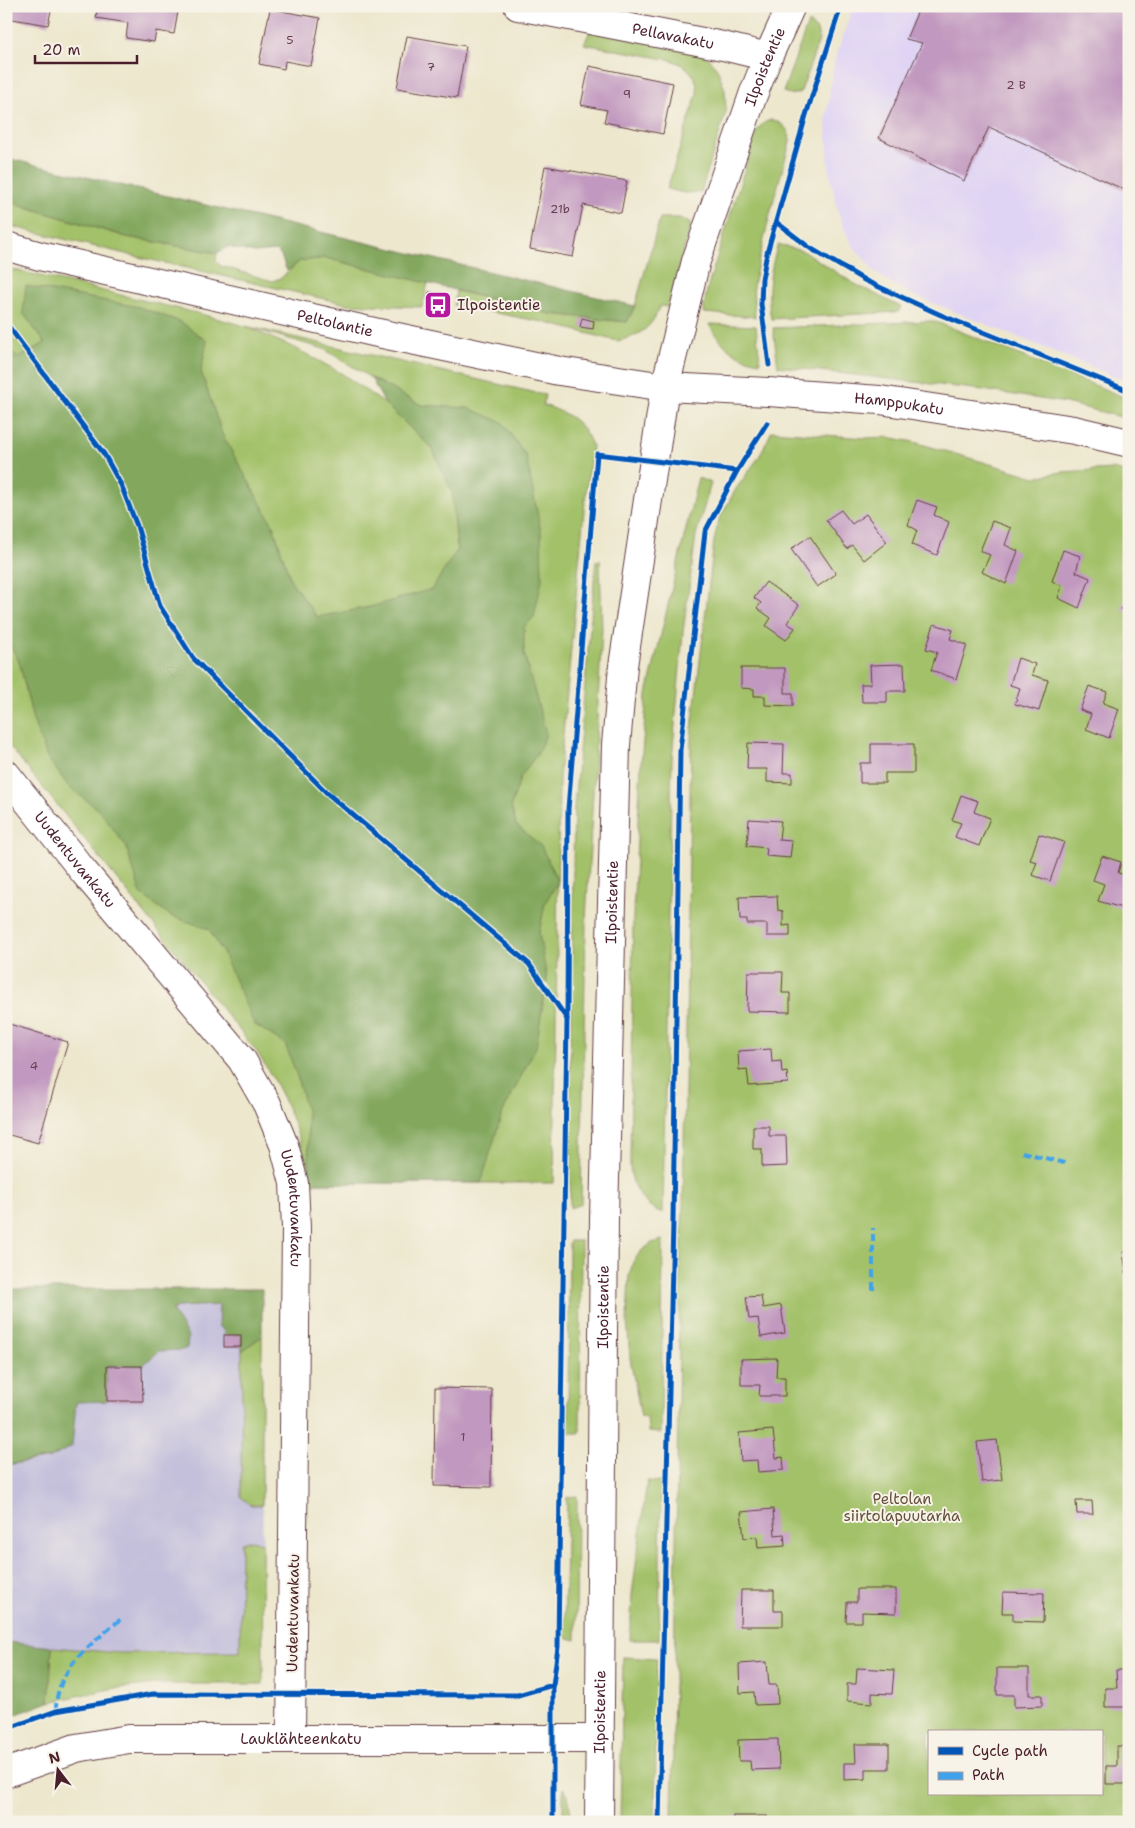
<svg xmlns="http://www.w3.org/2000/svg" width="1135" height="1828" viewBox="0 0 1135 1828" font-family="'Shantell Sans',sans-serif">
<rect width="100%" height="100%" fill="#f7f3e8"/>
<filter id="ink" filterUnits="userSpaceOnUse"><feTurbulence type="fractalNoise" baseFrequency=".02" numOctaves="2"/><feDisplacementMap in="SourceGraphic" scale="10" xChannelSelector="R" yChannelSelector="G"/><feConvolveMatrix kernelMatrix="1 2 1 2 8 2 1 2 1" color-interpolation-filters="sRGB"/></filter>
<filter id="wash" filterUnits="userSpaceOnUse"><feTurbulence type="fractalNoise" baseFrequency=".0096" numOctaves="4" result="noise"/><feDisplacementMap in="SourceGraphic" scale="20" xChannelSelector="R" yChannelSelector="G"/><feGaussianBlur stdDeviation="1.12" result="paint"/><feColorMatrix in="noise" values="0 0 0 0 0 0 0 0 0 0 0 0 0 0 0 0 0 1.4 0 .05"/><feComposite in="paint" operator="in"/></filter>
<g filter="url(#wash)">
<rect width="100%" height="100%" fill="#ede7cd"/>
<!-- built -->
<polygon fill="#e0d4f4" points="853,6 1129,6 1129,382 911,294 890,283 875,272 853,246 844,229 837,209 829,170 826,119 834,63"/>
<!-- industrial -->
<polygon fill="#c4c0db" points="6,1289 262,1289 263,1684 72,1684 6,1715"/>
<!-- green -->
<g fill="#a3c169" stroke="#76704a" fill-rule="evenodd">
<path d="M 808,23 L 817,30 L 819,40 L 801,91 C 795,96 790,94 783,92 Z"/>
<path d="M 591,29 L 703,53 L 717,68 L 725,90 L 726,112 L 701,192 L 684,193 L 667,189 L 697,94 C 699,76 687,65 671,60 L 584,44 Z"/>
<path d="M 772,120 C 783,123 790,130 790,142 L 771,210 L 753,285 L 755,317 L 704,313 L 704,306 L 707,289 L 756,133 C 760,126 764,121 772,120 Z"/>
<polygon points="6,201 127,237 217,253 216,261 221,266 272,281 281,278 300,261 326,258 428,283 422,307 347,304 134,256 10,226 6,225"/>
<path d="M 660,218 L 680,218 L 691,224 L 668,307 L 660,306 C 652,328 640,336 617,341 L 543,322 L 454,305 L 456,291 L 551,314 L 627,322 L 635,306 Z"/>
<path d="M 778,244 L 805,252 L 853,283 L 901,307 L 898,312 L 771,319 C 766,291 770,271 778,244 Z"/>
<path d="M 6,268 L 197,313 L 241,325 L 545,395 L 543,405 C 566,412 584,422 592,446 L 584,510 L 559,777 L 554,1183 L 310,1183 C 302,1135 283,1093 257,1052 L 6,742 ZM 247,327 L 324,349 L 371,378 L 421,405 L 432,448 L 385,404 L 341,373 L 297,349 Z"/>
<polygon points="931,321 942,324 1129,399 1129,419 1066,403 983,390 778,366 773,328"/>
<path d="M 709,324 L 756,326 L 760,362 C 737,359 719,344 709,324 Z"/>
<path d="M 772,431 L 866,438 L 887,437 L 914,442 L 1035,477 L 1062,472 L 1112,469 L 1129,473 L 1129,1822 L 672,1822 L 680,1265 L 683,1207 L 691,738 L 714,541 L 719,519 L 736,489 L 759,457 ZM 929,1732 L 1101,1732 L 1101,1794 L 929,1794 Z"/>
<path d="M 698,478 L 711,483 L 696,535 L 683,632 L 672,759 L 668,913 L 663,1213 C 643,1206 632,1189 630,1167 L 633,916 L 641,765 L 647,694 Z"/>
<polygon points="600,560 602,630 586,919 581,1204 570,1208 570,1071 574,808 596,561"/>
<polygon points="663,1240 661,1433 648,1432 647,1417 641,1417 630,1358 627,1320 629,1276 633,1262 641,1251 652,1243"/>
<polygon points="569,1241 581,1241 580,1433 568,1433"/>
<polygon points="262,1336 262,1505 251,1505 241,1497 242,1351"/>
<polygon points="647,1481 661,1482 659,1640 630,1640 632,1595"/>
<polygon points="577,1496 576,1640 567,1638 564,1633 567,1497"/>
<polygon points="252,1540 262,1543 263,1684 157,1684 110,1689 49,1702 52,1647 120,1653 240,1652 241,1543"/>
<polygon points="623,1657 657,1659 655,1822 620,1822"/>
<polygon points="563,1788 568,1795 572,1822 563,1822"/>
</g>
<!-- forest -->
<g fill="#82a75d" stroke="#666344">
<polygon points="6,158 635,306 627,322 551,314 326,258 300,261 287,271 281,256 276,251 255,253 228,247 217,253 127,237 6,201"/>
<polygon points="26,286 139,307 181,322 207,341 201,371 222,434 273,525 291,581 317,617 370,607 432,589 457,550 452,492 432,448 385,404 371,378 421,405 468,408 502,422 526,456 541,532 542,579 534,617 524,627 524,653 546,734 538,753 521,776 511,806 516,825 541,846 558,882 545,903 539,934 547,979 536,1047 502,1114 481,1183 310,1183 307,1114 296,1073 285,1044 254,1024 223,953 209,929 171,916 141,894 126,846 100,811 69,787 47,757 33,720 19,661 6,638 6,346 18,358 45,343 23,313"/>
<polygon points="6,1289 262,1289 262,1336 242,1351 241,1335 224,1335 223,1329 218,1326 219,1305 178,1307 172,1310 188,1337 187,1348 182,1350 159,1351 142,1366 107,1366 107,1401 76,1402 72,1446 51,1458 6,1465"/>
<polygon points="6,1642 52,1647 49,1702 6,1718"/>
</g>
<g id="blocks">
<!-- building -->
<g fill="#c198bf">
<polygon points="6,6 52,6 48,25 6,18"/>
<polygon points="98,6 179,6 174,34 156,31 154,42 126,38 128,23 96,18"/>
<polygon points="920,6 1129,6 1129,192 989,127 964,181 879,138 922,43 906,39"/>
<polygon points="270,9 320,18 311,66 285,61 284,69 259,64"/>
<polygon points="407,36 466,46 457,98 397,88"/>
<polygon points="589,66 673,83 663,134 604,122 607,110 581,105"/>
<polygon points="545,166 627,181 621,213 583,205 573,257 530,249"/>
<polygon points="429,292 449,296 447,303 427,300"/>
<polygon points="582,318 594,321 593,329 580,327"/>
<polygon points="917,500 937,507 934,515 949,522 937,555 912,545 917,530 908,525"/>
<polygon points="841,510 852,524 866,514 887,542 864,560 852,545 847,549 826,520"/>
<polygon points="992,521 1011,528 1005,545 1018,551 1006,584 982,572 990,555 980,551"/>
<polygon points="810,536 836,574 817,587 791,549"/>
<polygon points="1063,550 1080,556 1076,572 1090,578 1079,608 1058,598 1062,586 1052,581"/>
<polygon points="766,582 799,605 787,623 795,628 786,640 766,626 771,618 757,608 761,603 754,598"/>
<polygon points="1129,591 1129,613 1121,609"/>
<polygon points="934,624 953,630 950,639 967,645 956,679 931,670 937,652 926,649"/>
<polygon points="1018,658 1035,664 1032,675 1048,680 1039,711 1015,704 1020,688 1010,685"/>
<polygon points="904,664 905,691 887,691 887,702 862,702 861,684 871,684 870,665"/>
<polygon points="741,668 785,668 785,693 793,693 793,706 765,705 765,696 754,696 754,689 741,688"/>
<polygon points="1089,686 1107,692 1103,703 1119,709 1109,738 1086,729 1091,714 1080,710"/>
<polygon points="748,743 784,744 783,773 792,773 792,783 767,782 767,769 747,769"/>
<polygon points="871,744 914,744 914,773 885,773 885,783 860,783 860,763 871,763"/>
<polygon points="961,795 978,801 974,812 990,818 979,846 955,837 961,823 952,820"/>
<polygon points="749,819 781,821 779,840 792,841 790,858 766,856 767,848 747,846"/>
<polygon points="1039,834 1064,842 1050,881 1032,875 1037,862 1030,860"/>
<polygon points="1102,856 1121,862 1118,873 1129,876 1129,888 1122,908 1098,901 1104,884 1093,880"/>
<polygon points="777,896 778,910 783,911 783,926 790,925 790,936 767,936 767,924 747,924 747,920 740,920 739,897"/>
<polygon points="748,972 783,972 782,993 790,993 790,1012 747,1011"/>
<polygon points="6,1023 68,1042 38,1143 6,1134"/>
<polygon points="771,1049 772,1062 781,1061 782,1073 787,1072 788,1083 749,1086 747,1069 739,1070 738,1051"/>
<polygon points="1126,1105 1129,1105 1129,1117 1128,1117"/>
<polygon points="753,1126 769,1126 769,1136 786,1136 787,1166 762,1167 762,1149 753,1149"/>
<polygon points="1129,1251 1129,1285 1128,1285 1123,1252"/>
<polygon points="761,1296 763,1308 781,1305 785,1333 761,1337 758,1318 749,1319 746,1297"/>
<rect x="224" y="1335" width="17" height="12"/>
<polygon points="777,1358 776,1377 785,1377 785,1396 759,1396 760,1385 741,1385 741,1359"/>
<polygon points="107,1366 142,1366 143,1401 107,1401"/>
<polygon points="435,1388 492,1389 491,1487 434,1486"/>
<polygon points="773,1430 776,1458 783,1457 784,1470 758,1472 757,1460 741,1461 739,1433"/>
<polygon points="997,1440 1002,1480 982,1482 977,1442"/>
<polygon points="1076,1501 1092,1501 1093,1514 1077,1514"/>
<polygon points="773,1509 775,1535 784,1534 785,1546 758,1548 757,1537 744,1538 741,1512"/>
<polygon points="857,1589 896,1589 896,1613 862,1612 862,1622 846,1622 847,1602 857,1602"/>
<polygon points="741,1590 774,1590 774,1611 783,1611 783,1626 740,1626"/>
<polygon points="1003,1592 1044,1593 1043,1622 1013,1621 1013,1613 1002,1613"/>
<polygon points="767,1662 769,1685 777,1685 778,1704 755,1705 754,1692 740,1693 739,1664"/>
<polygon points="857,1668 894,1670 892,1694 872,1693 872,1703 847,1701 847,1684 856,1684"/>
<polygon points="997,1668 1029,1668 1029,1695 1042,1695 1042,1706 1014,1707 1014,1695 997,1695"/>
<polygon points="1116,1670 1129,1670 1129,1707 1105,1707 1105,1688 1117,1688"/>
<polygon points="778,1739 779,1769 751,1770 750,1761 739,1761 738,1740"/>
<polygon points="855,1744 889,1744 889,1769 866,1769 866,1779 844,1780 844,1763 856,1763"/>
<polygon points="1117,1746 1129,1746 1129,1784 1106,1784 1106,1766 1117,1766"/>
<rect x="733" y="1816" width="34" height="6"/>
<polygon points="856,1819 882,1820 882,1822 855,1822"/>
</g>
</g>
</g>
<g filter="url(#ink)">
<use href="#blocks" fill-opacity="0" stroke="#623d43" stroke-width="1"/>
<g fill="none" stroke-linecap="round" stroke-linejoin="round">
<!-- street casing -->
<g stroke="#623d43" stroke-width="30">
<g id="street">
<path id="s1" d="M 518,6 L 723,46 L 768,57"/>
<path id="s2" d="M 665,387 L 696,261 L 753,95 L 768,57 L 791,6"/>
<path id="s3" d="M 6,774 L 84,872 L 242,1060 L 267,1104 L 284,1145 L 294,1183 L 296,1228 L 291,1738"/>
</g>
</g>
<!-- secondary casing -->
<g stroke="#623d43" stroke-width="30">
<g id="secondary">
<path id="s4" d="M 6,246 L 40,256 L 378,333 L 559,371 L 665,387 L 768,392 L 880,400 L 1074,430 L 1129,443"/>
<path id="s5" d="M 6,1773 L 76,1748 L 129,1739 L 600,1739"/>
<path id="s6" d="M 599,1822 L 604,1217 L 616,745 L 623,666 L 665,387"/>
</g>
</g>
<!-- street -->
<use href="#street" stroke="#fff" stroke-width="28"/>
<!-- secondary -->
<use href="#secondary" stroke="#fff" stroke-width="28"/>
<!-- quiet -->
<g stroke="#40a2eb" stroke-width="4" stroke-dasharray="8 4" stroke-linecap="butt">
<polyline points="1022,1152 1068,1164"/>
<polyline points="873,1290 873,1228"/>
<path d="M 56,1711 C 55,1668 93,1643 122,1618"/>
</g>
<!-- cycleway casing -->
<g stroke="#f7f3e8" stroke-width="8">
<g id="cycleway">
<polyline points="776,222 810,248 866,281 941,315 1129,391"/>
<polyline points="6,323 104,454 121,485 137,526 160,606 193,658 327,793 529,964 567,1019"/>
<polyline points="769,365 761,304 762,279 767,253 806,115 841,6"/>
<polyline points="6,1729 56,1711 153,1694 518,1695 553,1685"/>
<polyline points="553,1822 553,1685 558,1647 560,1486 567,1019 568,809 597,454 737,471"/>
<polyline points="659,1822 673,1221 680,750 705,532 737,471 767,423"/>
</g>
</g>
<!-- cycleway -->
<use href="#cycleway" stroke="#0057b8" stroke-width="5"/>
</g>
</g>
<!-- icons -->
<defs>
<g id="bus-square" transform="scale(1.4375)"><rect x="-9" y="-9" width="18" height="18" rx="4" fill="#b5179e" stroke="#f7f3e8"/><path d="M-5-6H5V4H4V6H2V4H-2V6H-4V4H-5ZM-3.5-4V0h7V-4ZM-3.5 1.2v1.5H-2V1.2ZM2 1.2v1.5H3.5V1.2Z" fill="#fff"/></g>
</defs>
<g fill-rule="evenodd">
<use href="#bus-square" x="438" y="305"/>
</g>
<g text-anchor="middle" stroke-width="4" stroke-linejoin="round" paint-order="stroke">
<!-- number labels -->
<g font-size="12" fill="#683d50">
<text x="290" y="44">5</text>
<text x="431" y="71">7</text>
<text x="1016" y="89">2 B</text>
<text x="627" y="98">9</text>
<text x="560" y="213">21b</text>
<text x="34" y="1070">4</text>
<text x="463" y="1441">1</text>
</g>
<!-- street labels -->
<g font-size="15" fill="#4a1f2b" stroke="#f7f3e8">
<text dy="5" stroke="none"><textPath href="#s1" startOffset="158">Pellavakatu</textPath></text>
<text dy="5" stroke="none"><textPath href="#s2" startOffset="336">Ilpoistentie</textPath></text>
<text dy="5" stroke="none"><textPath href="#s4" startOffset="338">Peltolantie</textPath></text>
<text dy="5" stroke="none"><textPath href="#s4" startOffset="909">Hamppukatu</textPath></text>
<text dy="5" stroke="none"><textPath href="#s3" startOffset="110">Uudentuvankatu</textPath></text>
<text dy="5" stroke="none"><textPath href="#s6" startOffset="920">Ilpoistentie</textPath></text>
<text dy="5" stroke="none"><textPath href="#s3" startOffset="530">Uudentuvankatu</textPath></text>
<text dy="5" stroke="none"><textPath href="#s6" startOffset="515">Ilpoistentie</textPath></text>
<text transform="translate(293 1613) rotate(-89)" y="5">Uudentuvankatu</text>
<text dy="5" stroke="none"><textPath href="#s6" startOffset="110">Ilpoistentie</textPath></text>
<text dy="5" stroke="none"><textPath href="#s5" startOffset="300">Lauklähteenkatu</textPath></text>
</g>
<!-- poi labels -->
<g font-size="15" fill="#4a1f2b" stroke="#f7f3e8" text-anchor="start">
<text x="457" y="310">Ilpoistentie</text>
</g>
<!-- park labels -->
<g font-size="15" fill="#65503e" stroke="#f7f3e8">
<text x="902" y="1504">Peltolan<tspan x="902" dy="17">siirtolapuutarha</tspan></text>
</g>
</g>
<!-- margin -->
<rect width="1135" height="1828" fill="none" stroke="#f7f3e8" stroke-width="25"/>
<!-- legend -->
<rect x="928" y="1730" width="175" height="65" fill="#f7f3e8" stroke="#b29e9c"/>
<rect x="938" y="1747" width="25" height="8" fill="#0057b8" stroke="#b29e9c"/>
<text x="972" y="1756" font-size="15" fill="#4a1f2b">Cycle path</text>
<rect x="938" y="1772" width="25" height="8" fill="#40a2eb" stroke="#b29e9c"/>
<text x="972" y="1780" font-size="15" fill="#4a1f2b">Path</text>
<!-- north arrow -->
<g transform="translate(58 1770) rotate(344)" stroke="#f7f3e8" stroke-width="4" paint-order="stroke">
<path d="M0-4L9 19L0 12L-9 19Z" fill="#4a1f2b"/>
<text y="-8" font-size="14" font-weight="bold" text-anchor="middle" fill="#4a1f2b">N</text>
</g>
<!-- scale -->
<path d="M35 55v8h102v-8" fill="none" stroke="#4a1f2b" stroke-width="2.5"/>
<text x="42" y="55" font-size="15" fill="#4a1f2b" stroke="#f7f3e8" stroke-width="4" paint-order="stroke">20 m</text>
</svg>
